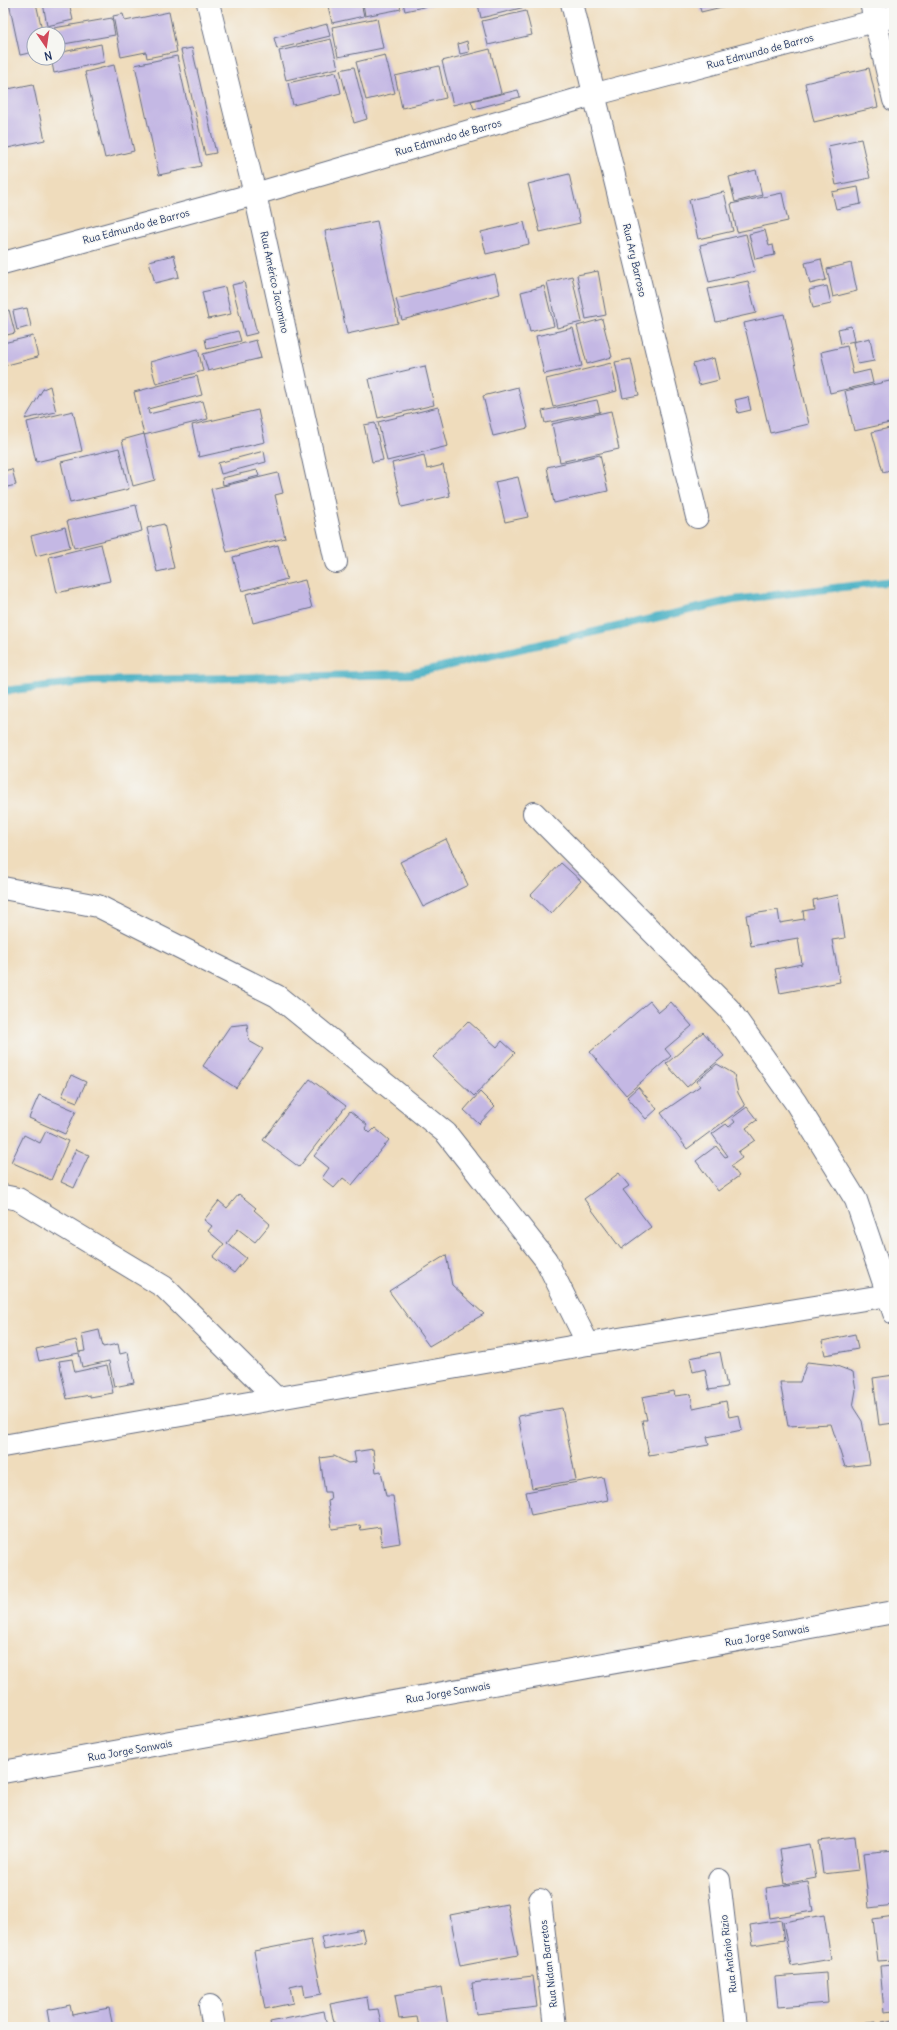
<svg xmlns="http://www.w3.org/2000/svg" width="897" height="2030" viewBox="0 0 897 2030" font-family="Delius,sans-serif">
<rect width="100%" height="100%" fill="#f6f6f2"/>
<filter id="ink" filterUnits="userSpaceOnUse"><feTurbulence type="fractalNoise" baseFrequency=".025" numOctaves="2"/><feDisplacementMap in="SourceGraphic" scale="8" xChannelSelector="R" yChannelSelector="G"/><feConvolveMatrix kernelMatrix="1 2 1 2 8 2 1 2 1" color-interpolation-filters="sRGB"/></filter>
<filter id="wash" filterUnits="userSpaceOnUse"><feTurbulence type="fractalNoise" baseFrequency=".012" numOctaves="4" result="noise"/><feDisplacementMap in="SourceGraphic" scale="16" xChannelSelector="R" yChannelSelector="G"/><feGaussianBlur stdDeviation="0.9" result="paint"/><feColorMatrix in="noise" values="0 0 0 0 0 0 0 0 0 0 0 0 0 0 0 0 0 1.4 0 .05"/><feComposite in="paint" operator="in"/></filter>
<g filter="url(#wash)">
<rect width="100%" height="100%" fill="#efdcbc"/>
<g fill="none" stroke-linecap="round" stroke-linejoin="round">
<!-- stream -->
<polyline stroke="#43aec2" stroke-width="8" points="3,691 92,681 411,674 733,600 894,581"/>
</g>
<g id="blocks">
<!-- building -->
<g fill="#c4b8e4">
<polygon points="9,3 36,3 43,34 34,34 34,52 20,55"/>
<polygon points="43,3 69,3 73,20 47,26"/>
<polygon points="342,3 361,3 364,16 332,23 328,6"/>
<polygon points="363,3 399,3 401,9 365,16"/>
<polygon points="403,3 437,3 437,4 405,11"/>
<polygon points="524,3 525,7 481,18 478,4"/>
<polygon points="699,3 734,3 734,4 701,12"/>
<polygon points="526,11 532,35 488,45 482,21"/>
<polygon points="169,12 177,52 147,58 146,52 121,57 113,16 123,14 125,21"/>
<polygon points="112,18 115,35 58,45 58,34 56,34 54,28"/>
<polygon points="377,18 383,48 338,57 332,27"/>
<polygon points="327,24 330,36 277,49 274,38"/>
<polygon points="331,39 338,68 286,80 279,51"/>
<polygon points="467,41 469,52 460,54 458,44"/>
<polygon points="101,44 104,62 54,73 51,58 58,58 58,53"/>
<polygon points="192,48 216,153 205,155 181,50"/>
<polygon points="490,49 501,93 453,105 442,61"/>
<polygon points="385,55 395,93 366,100 356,62"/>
<polygon points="177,56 201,166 159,175 135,65"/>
<polygon points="114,65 134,151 105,158 85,72"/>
<polygon points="439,66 446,98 402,108 395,76"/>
<polygon points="354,67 367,119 354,123 340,70"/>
<polygon points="869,68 878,107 814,122 805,83"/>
<polygon points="336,72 341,93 293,105 288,83"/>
<polygon points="33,84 45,140 3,149 3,90"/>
<polygon points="518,90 520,97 474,109 471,101"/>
<polygon points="861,139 870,178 836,185 828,146"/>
<polygon points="756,170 762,195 735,202 729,177"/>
<polygon points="569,174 580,223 540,232 528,184"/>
<polygon points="858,187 861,204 836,209 832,192"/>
<polygon points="724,192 733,231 698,239 689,200"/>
<polygon points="782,193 788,221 737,232 731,204"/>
<polygon points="377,221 398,323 347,334 325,231"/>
<polygon points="524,222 529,244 486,254 481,232"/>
<polygon points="765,230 769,246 773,245 775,255 755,259 749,234"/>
<polygon points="746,234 755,271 709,282 700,245"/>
<polygon points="174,255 179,277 155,283 149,261"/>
<polygon points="821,259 826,280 810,284 805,263"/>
<polygon points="851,263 857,291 833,297 827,269"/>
<polygon points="598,271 606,315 586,319 577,275"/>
<polygon points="495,274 500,294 402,320 396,299"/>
<polygon points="572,276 582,322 557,328 547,282"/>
<polygon points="748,281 756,313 716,322 708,289"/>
<polygon points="244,282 257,333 245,336 232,285"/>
<polygon points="544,286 554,326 530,332 521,292"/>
<polygon points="827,286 831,304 813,308 809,290"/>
<polygon points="225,287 231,314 208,319 202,292"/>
<polygon points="27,308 31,326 17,330 13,311"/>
<polygon points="9,310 15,333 3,336 3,312"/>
<polygon points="784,314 809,424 770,433 744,323"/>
<polygon points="602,319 612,357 587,364 577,326"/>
<polygon points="851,326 854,341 841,344 838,329"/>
<polygon points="573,328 582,366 544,374 536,336"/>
<polygon points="238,331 241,341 207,349 205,339"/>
<polygon points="33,336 38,357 3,366 3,343"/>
<polygon points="870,338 874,361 858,364 853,342"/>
<polygon points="256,340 261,358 208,371 203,354"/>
<polygon points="847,346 853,374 870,370 873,383 830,393 821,352"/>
<polygon points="198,349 203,371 156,384 150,362"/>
<polygon points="714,358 719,380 699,385 693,364"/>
<polygon points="631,359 639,395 623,398 615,362"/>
<polygon points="611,363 617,391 553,407 546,379"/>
<polygon points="425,366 434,405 378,418 369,379"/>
<polygon points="197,376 202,395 148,409 149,414 203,401 208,419 144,435 134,392"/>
<polygon points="894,380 894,422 854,431 845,391"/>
<polygon points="50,386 56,412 25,419 43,389"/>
<polygon points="518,387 528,428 493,436 483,396"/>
<polygon points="748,397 751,410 738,413 735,400"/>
<polygon points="597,400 600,412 545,423 542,411"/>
<polygon points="438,407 448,446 387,461 378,422"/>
<polygon points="258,410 265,442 199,457 192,425"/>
<polygon points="73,411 82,451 36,462 27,422"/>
<polygon points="611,411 619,449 560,462 552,424"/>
<polygon points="375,423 383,460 372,462 364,425"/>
<polygon points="894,427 894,469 883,472 872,432"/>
<polygon points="144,434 155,480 133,486 122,440"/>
<polygon points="119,448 129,489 70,503 61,462"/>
<polygon points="264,451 266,462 221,474 218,463"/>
<polygon points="424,455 427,469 443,465 450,496 402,507 392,463"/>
<polygon points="600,455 608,491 554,503 547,467"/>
<polygon points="12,469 16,485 3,488 3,471"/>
<polygon points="257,470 259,476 223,485 222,478"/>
<polygon points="278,473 283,493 275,495 285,538 227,552 211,489"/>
<polygon points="518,477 528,517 505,522 495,482"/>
<polygon points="136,505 142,531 74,548 67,521"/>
<polygon points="164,524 174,568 157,572 147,528"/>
<polygon points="65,527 70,547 36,556 31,536"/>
<polygon points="101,544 110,581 57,593 49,557"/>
<polygon points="278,545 287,579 242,591 233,557"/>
<polygon points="305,580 312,608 253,623 246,594"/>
<polygon points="446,839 468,885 423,907 400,862"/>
<polygon points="561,863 581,881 551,914 531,895"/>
<polygon points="838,895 845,938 832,940 840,982 780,993 775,969 802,964 798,938 751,946 746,915 778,910 780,923 804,919 803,911 814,909 813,900"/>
<polygon points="650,1001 659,1012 671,1002 692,1026 665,1049 671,1056 626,1095 590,1052"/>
<polygon points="468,1021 497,1047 502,1041 515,1053 474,1096 433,1057"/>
<polygon points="247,1024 249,1041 263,1049 236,1088 203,1066 230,1026"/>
<polygon points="703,1032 724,1056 687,1087 666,1064"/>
<polygon points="717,1064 734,1074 738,1093 745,1106 687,1149 661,1113 700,1086 697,1081"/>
<polygon points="71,1075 86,1082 77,1102 62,1096"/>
<polygon points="310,1079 346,1106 299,1167 263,1140"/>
<polygon points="638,1087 657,1109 646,1119 627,1097"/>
<polygon points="480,1092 495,1107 479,1124 464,1110"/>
<polygon points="39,1095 76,1111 65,1134 29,1118"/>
<polygon points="747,1107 757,1120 746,1128 755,1140 738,1152 742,1158 731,1166 739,1176 718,1191 696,1161 716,1146 725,1157 728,1156 712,1134 726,1124 729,1127 735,1122 732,1118"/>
<polygon points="350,1111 367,1125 365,1128 370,1133 375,1128 389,1140 352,1185 343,1178 334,1188 322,1178 329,1168 314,1156"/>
<polygon points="46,1131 68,1141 51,1180 11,1162 24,1135 40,1143"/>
<polygon points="76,1149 89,1155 74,1188 61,1182"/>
<polygon points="619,1173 629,1186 623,1190 651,1227 621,1249 584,1199"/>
<polygon points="239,1194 256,1208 254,1210 270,1224 255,1242 238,1229 227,1243 246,1258 234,1273 213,1257 224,1244 208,1231 212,1226 204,1220 219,1201 227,1208"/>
<polygon points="446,1255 452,1285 484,1314 429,1346 389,1291"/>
<polygon points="99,1330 103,1347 118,1344 120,1354 128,1352 134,1383 114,1387 109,1361 82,1367 79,1353 39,1361 36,1349 76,1340 79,1352 85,1351 82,1334"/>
<polygon points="855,1334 858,1349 825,1355 822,1341"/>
<polygon points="720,1352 727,1387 709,1390 705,1369 693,1372 690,1358"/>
<polygon points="72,1359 75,1372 107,1365 113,1393 90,1397 90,1395 67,1399 59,1361"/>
<polygon points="807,1362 834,1365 853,1372 856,1390 853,1407 862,1421 870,1464 845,1467 831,1424 788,1426 780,1382 800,1382"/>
<polygon points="894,1375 894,1423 879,1425 873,1378"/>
<polygon points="674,1391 675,1396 691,1394 693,1408 726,1401 729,1417 739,1415 742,1430 707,1437 709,1445 649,1455 642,1420 647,1420 642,1397"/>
<polygon points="562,1408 576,1480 532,1488 518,1416"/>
<polygon points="373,1449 376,1472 381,1471 386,1496 393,1496 400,1543 382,1546 380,1527 361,1530 360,1525 332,1529 328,1501 331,1500 330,1492 325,1492 320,1458 334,1456 348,1463 356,1462 354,1452"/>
<polygon points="603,1477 608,1500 531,1515 526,1492"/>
<polygon points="855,1837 859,1870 823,1874 819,1841"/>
<polygon points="810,1844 816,1878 785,1884 780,1849"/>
<polygon points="894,1850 894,1905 869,1908 863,1853"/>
<polygon points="808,1882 813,1911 770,1918 766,1888"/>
<polygon points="507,1904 518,1955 460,1966 450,1915"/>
<polygon points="824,1915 831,1959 791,1966 783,1922"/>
<polygon points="894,1916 894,1960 878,1961 873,1919"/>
<polygon points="781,1920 784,1940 753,1945 750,1925"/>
<polygon points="362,1929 365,1942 324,1950 321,1937"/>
<polygon points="311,1940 322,1994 305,1997 303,1984 290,1987 293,2003 265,2009 254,1951"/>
<polygon points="894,1965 894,2011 884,2012 880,1966"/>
<polygon points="826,1973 828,2003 778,2007 775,1977"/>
<polygon points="533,1976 537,2007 476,2014 472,1983"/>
<polygon points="442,1987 448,2027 419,2027 417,2017 399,2019 395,1995"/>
<polygon points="367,1997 369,2010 378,2009 382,2027 335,2027 330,2004"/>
<polygon points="70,2005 72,2015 109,2008 113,2027 50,2027 47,2010"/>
<polygon points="324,2011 327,2027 271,2027 270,2022"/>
<polygon points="894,2020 894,2027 883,2027 882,2022"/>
<polygon points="876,2022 877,2027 838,2027 838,2026"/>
</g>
</g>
</g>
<g filter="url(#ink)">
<use href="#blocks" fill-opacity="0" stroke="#656c7f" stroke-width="1"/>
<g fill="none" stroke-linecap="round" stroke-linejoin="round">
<!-- minor casing -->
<g stroke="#656c7f" stroke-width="24">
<g id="minor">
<polyline points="208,3 255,194 336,562"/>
<polyline points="572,3 697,517"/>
<polyline points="871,3 894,100"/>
<polyline points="3,263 255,194 596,94 894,16"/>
<polyline points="534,813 729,1009 796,1103 856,1200 894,1313"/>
<polyline points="3,888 98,906 277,996 446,1133 546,1260 588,1344"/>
<polyline points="3,1196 18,1199 164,1287 276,1398"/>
<polyline points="3,1446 588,1344 889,1295"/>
<polyline points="3,1772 894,1612"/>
<polyline points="719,1880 736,2027"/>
<polyline points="540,1900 555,2027"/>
<polyline points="210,2006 214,2027"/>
</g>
</g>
<!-- minor -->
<use href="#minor" stroke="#fff" stroke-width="22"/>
</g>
</g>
<g text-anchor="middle" stroke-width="3" stroke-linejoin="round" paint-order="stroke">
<!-- street labels -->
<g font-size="10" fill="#1b2f5e" stroke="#f6f6f2">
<text transform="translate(760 51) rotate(-15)" y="4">Rua Edmundo de Barros</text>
<text transform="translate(448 137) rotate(-16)" y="4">Rua Edmundo de Barros</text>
<text transform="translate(136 226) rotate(-15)" y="4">Rua Edmundo de Barros</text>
<text transform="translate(635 260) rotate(77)" y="4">Rua Ary Barroso</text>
<text transform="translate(275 282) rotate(78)" y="4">Rua Américo Jacomino</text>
<text transform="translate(767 1635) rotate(-10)" y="4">Rua Jorge Sanwais</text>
<text transform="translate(448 1692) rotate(-10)" y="4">Rua Jorge Sanwais</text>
<text transform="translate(130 1750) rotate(-10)" y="4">Rua Jorge Sanwais</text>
<text transform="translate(728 1954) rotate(-97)" y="4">Rua Antônio Rizio</text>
<text transform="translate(548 1964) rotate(-97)" y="4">Rua Nidan Barretos</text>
</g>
</g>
<!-- margin -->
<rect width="897" height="2030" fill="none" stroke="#f6f6f2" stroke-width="16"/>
<!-- north arrow -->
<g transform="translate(46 46) rotate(167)"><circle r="19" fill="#f6f6f2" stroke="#9ea6b7"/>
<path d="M0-3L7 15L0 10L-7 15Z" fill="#d1495b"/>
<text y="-6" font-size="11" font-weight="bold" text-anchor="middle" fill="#1b2f5e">N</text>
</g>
</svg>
